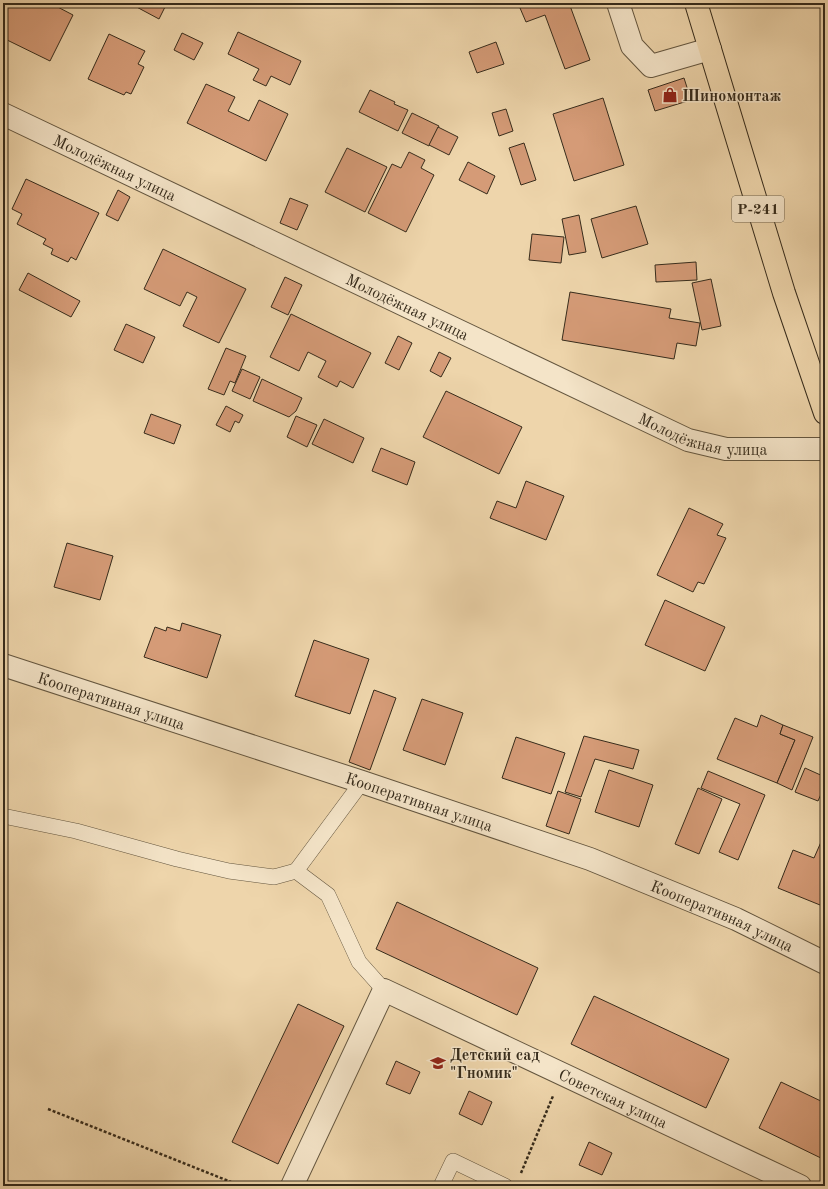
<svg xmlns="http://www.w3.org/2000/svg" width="828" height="1189" viewBox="0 0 828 1189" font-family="'Old Standard TT',serif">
<rect width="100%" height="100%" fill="#eed5ab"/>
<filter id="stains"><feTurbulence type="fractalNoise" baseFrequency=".005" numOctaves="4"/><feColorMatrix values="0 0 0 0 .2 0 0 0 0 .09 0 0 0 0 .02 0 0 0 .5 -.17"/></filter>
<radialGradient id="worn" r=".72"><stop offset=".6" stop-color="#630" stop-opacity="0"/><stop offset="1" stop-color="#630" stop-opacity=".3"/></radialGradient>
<!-- building -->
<g fill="#d59b77" stroke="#362b1b">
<polygon points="3,3 50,3 73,15 50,61 3,38"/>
<polygon points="131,3 167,3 159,19 131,4"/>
<polygon points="534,3 569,3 590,60 565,69 545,15 526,22 520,8"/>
<polygon points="238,32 301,61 290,85 271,76 266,86 253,80 259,69 228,54"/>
<polygon points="182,33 203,43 194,60 174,50"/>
<polygon points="109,34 145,51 138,64 144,67 131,94 126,92 124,95 88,79"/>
<polygon points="496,42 504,64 477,73 469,52"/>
<polygon points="684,78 691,100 655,111 648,90"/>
<polygon points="206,84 235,97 228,111 249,121 259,100 288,114 266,161 187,123"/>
<polygon points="370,90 395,102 394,104 408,110 398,131 359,112"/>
<polygon points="603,98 624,165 574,181 553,114"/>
<polygon points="506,109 513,131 499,136 492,113"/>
<polygon points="412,113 439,126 429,146 402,133"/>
<polygon points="438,127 458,137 449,155 429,145"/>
<polygon points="524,143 536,180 521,185 509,148"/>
<polygon points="347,148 387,167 365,212 325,192"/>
<polygon points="409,152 425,160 421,168 434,175 406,232 368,213 392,164 401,168"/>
<polygon points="468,162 495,176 487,194 459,180"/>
<polygon points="26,179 99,213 76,260 71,257 68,262 51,254 53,249 43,244 46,239 17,224 22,214 12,209"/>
<polygon points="118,190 130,197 118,221 106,215"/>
<polygon points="290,198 308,205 297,230 280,223"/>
<polygon points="636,206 648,244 602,258 591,219"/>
<polygon points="579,215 586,252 569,255 562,219"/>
<polygon points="532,234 564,237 561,263 529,260"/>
<polygon points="163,249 246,289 219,343 183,326 197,297 187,292 180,306 144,289"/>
<polygon points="696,262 697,280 656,282 655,265"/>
<polygon points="28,273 80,301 71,317 19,290"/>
<polygon points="285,277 302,285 288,315 271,307"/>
<polygon points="711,279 721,326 702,330 692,283"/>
<polygon points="570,292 671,309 669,318 700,323 696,346 677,343 674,359 562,340"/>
<polygon points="291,314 371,353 353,388 340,381 337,387 318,377 326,361 308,352 299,371 270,357"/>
<polygon points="126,324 155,337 143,363 114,350"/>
<polygon points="398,336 412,343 399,370 385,363"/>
<polygon points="226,348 246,356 235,383 230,381 224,395 208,389"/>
<polygon points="439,352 451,358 441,377 430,371"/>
<polygon points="242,369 260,377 250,399 232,391"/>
<polygon points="262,379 302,398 296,411 289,417 253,401"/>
<polygon points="446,391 522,427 499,474 423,437"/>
<polygon points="226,406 243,415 239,423 235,421 230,432 216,425"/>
<polygon points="151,414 181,425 174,444 144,433"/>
<polygon points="296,416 317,425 307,447 287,437"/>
<polygon points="324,419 364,438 353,463 312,444"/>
<polygon points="381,448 415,462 407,485 372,471"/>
<polygon points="526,481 564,496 546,540 490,518 497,501 516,508"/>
<polygon points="689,508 723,524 717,535 726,538 704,584 698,582 693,592 657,575"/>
<polygon points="67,543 113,556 100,600 54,587"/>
<polygon points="665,600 725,627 705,671 645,645"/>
<polygon points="182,623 221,635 207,678 144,657 155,627 166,631 167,627 180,631"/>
<polygon points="314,640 369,659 350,714 295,696"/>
<polygon points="374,690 396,698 370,770 349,762"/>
<polygon points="422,699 463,713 445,765 403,750"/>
<polygon points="761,715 783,725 780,734 795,740 777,783 717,759 735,718 757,727"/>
<polygon points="783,725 813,737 792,790 777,783 795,740 780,734"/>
<polygon points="584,736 639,750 633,769 595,759 581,797 565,792"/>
<polygon points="516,737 565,753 551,794 502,778"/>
<polygon points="805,768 825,777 825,785 818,801 795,792"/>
<polygon points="609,770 653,785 639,827 595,812"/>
<polygon points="708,771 765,795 738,860 719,852 740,804 701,788"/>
<polygon points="698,788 722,799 699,854 675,844"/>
<polygon points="558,791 581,799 569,834 546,826"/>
<polygon points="821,842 825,844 825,907 778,888 793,850 814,858"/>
<polygon points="397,902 538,968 517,1015 376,949"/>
<polygon points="594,996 729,1059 706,1108 571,1044"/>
<polygon points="298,1004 344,1026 278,1164 232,1142"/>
<polygon points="396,1061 420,1072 410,1094 386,1084"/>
<polygon points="781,1082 825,1103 825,1160 759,1128"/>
<polygon points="469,1091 492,1102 482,1125 459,1114"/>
<polygon points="589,1142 612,1153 602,1175 579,1165"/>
</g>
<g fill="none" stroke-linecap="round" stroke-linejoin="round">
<!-- service casing -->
<g stroke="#64563f" stroke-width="16">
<g id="service">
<polyline points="3,816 76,831 177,859 229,871 274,877 296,871 328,895 359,962 384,990"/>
<polyline points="296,871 362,782"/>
<polyline points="441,1186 453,1161 505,1186"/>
</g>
</g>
<!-- minor casing -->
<g stroke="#64563f" stroke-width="24">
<g id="minor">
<polyline points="618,3 632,46 651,66 710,49"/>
<path id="s1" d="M 3,114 L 688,440 L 726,449 L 825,449"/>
<path id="s2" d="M 3,665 L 362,782 L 590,859 L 736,919 L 825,963"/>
<path id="s3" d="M 292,1186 L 384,990 L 800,1186"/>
</g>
</g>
<!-- trunk casing -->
<g stroke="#362b1b" stroke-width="24">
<polyline id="trunk" points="696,3 784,293 825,413"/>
</g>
<!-- path -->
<g stroke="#362b1b" stroke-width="2.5" stroke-dasharray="3 2" stroke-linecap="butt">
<polyline points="48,1109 241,1186"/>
<polyline points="521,1173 553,1096"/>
</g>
<!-- service -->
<use href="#service" stroke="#f4e4c8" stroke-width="15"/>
<!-- minor -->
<use href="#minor" stroke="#f4e4c8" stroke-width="22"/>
<!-- trunk -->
<use href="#trunk" stroke="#eed5ab" stroke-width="22"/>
</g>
<!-- icons -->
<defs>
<g id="shop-bare" transform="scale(1.2)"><path d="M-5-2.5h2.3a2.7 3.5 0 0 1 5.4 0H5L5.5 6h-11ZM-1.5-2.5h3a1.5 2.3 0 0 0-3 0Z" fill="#8f2418" stroke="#f4e4c8" stroke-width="2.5" paint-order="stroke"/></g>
<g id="school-bare" transform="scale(1.2)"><path d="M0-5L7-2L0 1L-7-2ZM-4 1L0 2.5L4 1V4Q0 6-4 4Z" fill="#8f2418" stroke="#f4e4c8" stroke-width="2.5" paint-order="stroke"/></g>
</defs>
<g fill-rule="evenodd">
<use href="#shop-bare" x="670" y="95"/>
<use href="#school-bare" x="438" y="1063"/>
</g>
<g text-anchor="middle" stroke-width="3" stroke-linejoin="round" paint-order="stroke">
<!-- shield labels -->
<rect fill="#f4e4c8" stroke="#6f624f" stroke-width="1" x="732" y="196" width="52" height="26" rx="3"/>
<g font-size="15" font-weight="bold" fill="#362b1b">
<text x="758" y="214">Р-241</text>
</g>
<!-- poi labels -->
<g font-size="16" font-weight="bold" fill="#362b1b" stroke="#f4e4c8" text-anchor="start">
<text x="682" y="101">Шиномонтаж</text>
<text x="450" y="1060">Детский сад<tspan x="450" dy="18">"Гномик"</tspan></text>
</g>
<!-- street labels -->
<g font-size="16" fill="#362b1b" stroke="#f4e4c8">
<text dy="6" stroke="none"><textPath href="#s1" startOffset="124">Молодёжная улица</textPath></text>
<text dy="6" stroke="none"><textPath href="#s1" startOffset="448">Молодёжная улица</textPath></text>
<text dy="6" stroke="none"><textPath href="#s1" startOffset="772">Молодёжная улица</textPath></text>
<text dy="6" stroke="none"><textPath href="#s2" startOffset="114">Кооперативная улица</textPath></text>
<text dy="6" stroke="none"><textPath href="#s2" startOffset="438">Кооперативная улица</textPath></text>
<text dy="6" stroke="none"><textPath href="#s2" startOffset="762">Кооперативная улица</textPath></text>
<text dy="6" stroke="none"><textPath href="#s3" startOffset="470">Советская улица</textPath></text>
</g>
</g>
<!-- margin -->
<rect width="828" height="1189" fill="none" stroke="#eed5ab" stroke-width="16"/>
<rect x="4" y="4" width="820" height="1181" fill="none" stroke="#362b1b" stroke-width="2"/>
<rect x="8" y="8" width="812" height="1173" fill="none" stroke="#362b1b"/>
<rect width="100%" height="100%" filter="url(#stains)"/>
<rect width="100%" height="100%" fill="url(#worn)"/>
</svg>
